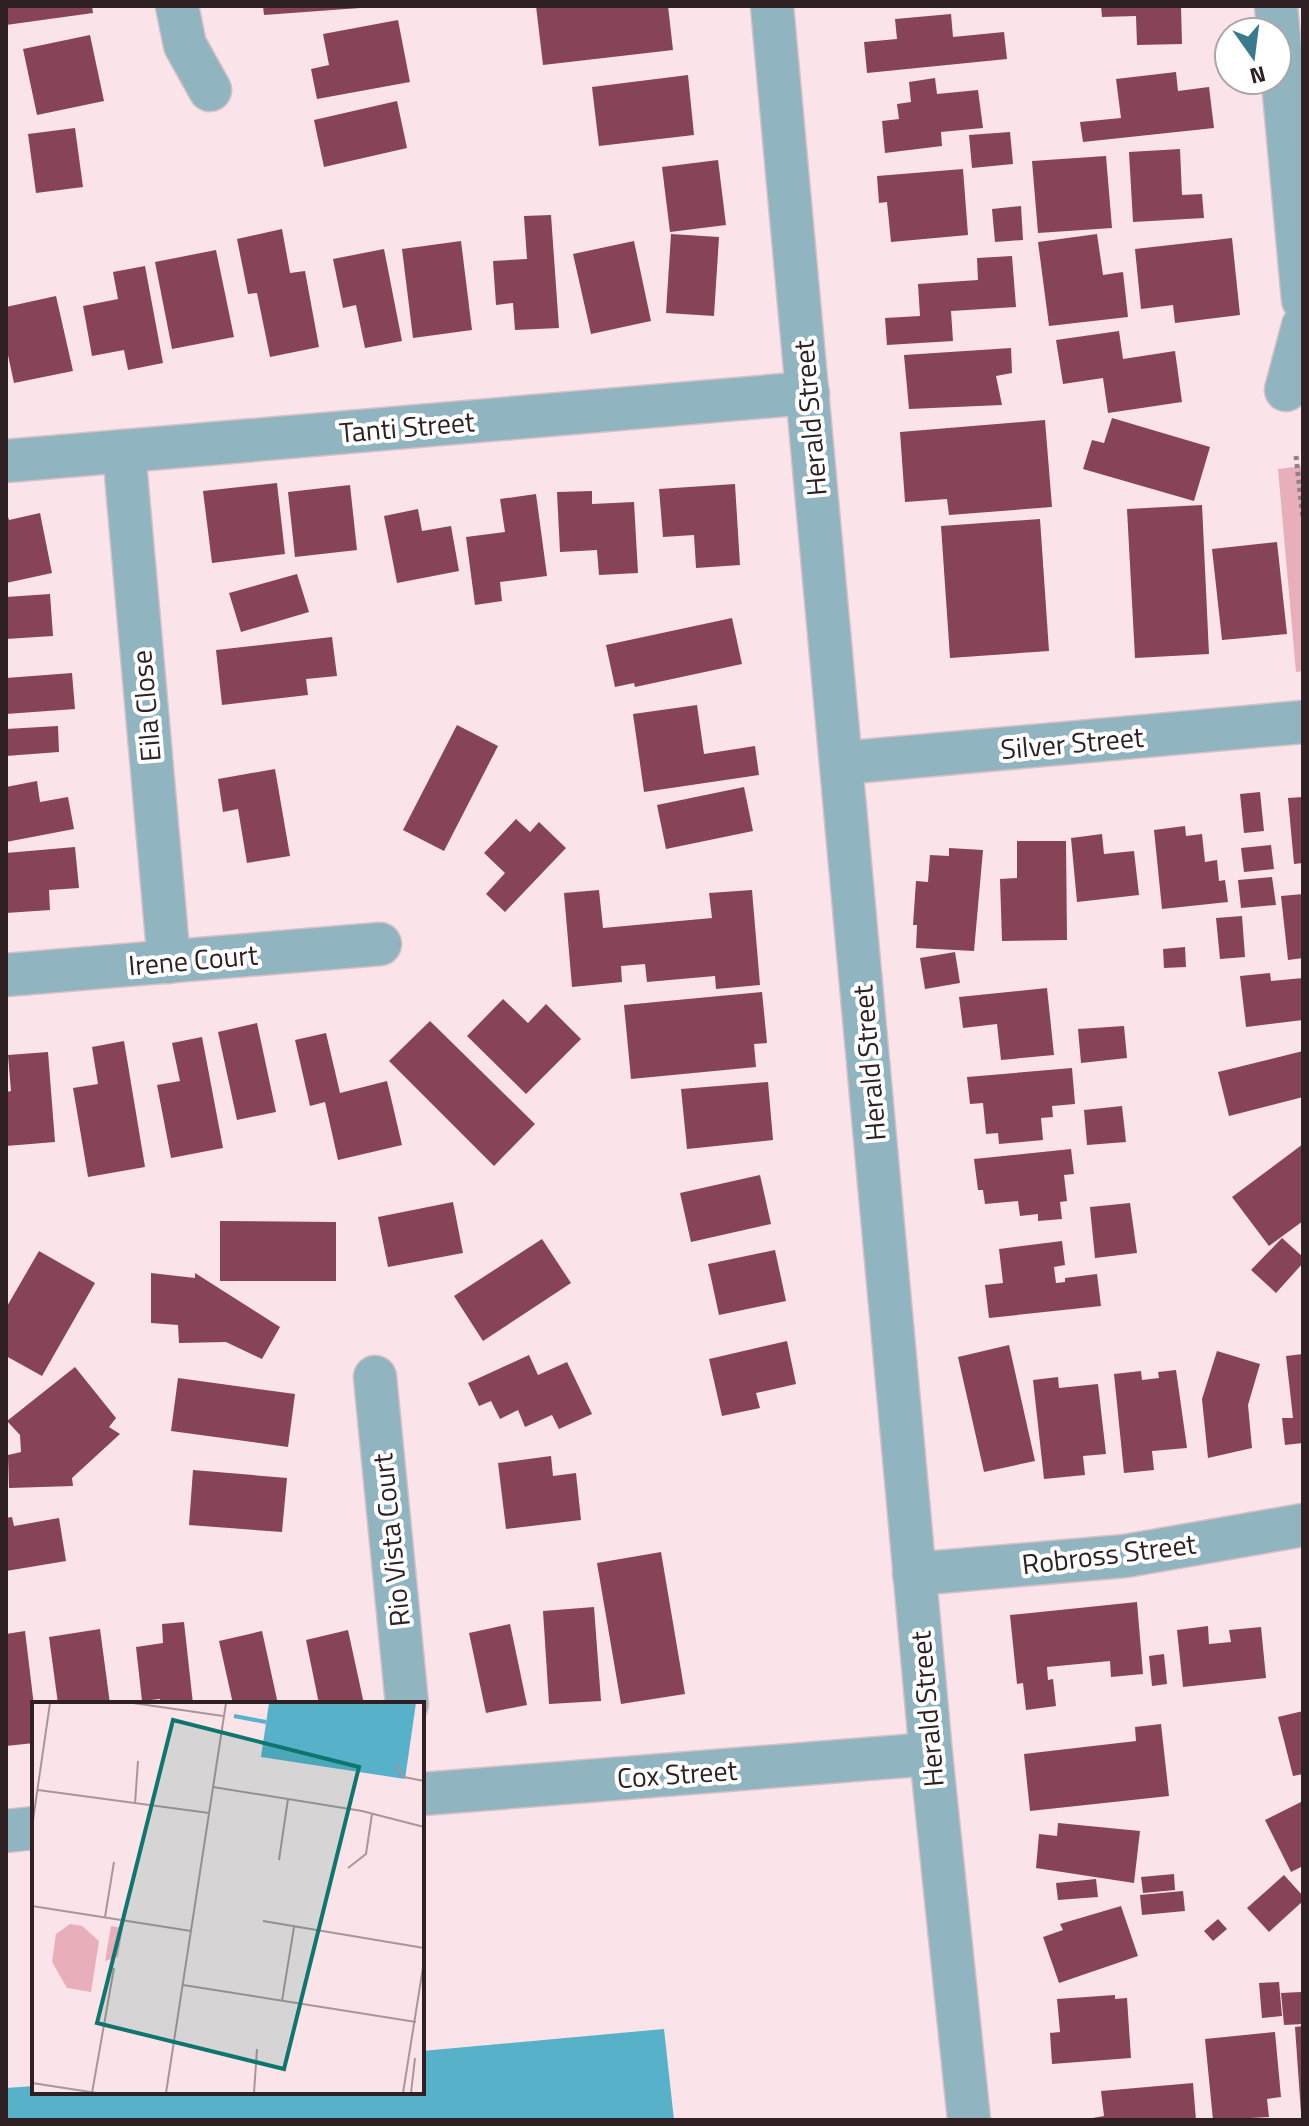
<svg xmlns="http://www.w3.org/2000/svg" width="1309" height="2126" viewBox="0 0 1309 2126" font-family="'Titillium Web',sans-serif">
<rect width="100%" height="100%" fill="#fbe4e9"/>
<!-- green -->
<polygon fill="#e8afbb" points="1303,466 1303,671 1296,672 1278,469"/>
<!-- water -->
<polygon fill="#56b1c9" points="664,2029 674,2120 6,2120 6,2088 34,2086 34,2092 422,2092 422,2051"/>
<!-- building -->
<g fill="#874456">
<polygon points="6,6 92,6 93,13 6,25"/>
<polygon points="263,6 360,6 360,8 264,15"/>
<polygon points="536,6 668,6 673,50 543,65"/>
<polygon points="1101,6 1181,6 1182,44 1137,45 1136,16 1102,17"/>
<polygon points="951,14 953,37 1004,32 1007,59 867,73 864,42 897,39 895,19"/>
<polygon points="398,20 410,82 317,99 311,69 329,65 323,34"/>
<polygon points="90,35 104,101 37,115 23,49"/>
<polygon points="1176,72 1178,91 1209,87 1214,128 1083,142 1080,122 1121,118 1116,79"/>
<polygon points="688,75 694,135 599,146 592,87"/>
<polygon points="935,78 937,94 978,90 983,128 941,132 942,146 885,153 882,121 899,119 897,104 911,102 909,82"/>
<polygon points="397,101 407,148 324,167 314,120"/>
<polygon points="75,128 83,187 36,193 28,134"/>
<polygon points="1010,132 1013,164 972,168 969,135"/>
<polygon points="1180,149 1182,195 1202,194 1204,218 1133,222 1129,152"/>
<polygon points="1106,156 1112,228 1038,233 1032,161"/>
<polygon points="718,160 726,225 670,232 662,167"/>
<polygon points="963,169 968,235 891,242 887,202 879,203 877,176"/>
<polygon points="1021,206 1023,240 995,242 992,209"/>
<polygon points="551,215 559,328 515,330 513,303 496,305 493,261 527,259 524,216"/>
<polygon points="282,229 290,273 305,271 319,347 270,357 257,293 248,294 237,239"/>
<polygon points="671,234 719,237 714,316 666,313"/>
<polygon points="1097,234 1103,275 1123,272 1128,317 1049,326 1038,242"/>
<polygon points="1232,238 1240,315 1175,323 1173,305 1141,309 1135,249"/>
<polygon points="461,241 472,330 413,338 402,249"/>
<polygon points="634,241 651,321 591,334 573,254"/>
<polygon points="384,249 402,341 365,348 356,305 343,308 333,259"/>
<polygon points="216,250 234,337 172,349 155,262"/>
<polygon points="1012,256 1016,307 951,311 953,341 887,345 885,318 920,316 918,284 978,280 977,258"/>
<polygon points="145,266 163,363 128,370 124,350 92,356 83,306 118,299 113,272"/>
<polygon points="56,296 73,371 14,383 6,346 6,307"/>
<polygon points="1119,331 1123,359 1175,351 1182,402 1108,413 1103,378 1063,384 1056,340"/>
<polygon points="1011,348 1012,373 996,376 1002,405 909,409 904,355"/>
<polygon points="1112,418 1210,447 1194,501 1083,469 1092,440 1104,443"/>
<polygon points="1045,420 1052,507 949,515 947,499 905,502 900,432"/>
<polygon points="277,483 285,554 212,563 203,491"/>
<polygon points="735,484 740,565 696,568 694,535 663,537 659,489"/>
<polygon points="350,485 357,550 295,557 288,492"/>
<polygon points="592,491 592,504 634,502 638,573 599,575 597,550 560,552 557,492"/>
<polygon points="536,494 547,576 500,582 502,601 475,605 466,537 505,532 500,499"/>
<polygon points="1202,505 1209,654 1135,658 1127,509"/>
<polygon points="418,509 422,531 451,526 459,571 397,583 384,516"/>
<polygon points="6,511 9,520 40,513 52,573 6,583"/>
<polygon points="1040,519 1049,651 950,658 941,526"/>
<polygon points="1277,542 1287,634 1222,640 1212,549"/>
<polygon points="297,574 309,612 241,632 229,593"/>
<polygon points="50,594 53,636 6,639 6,597"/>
<polygon points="732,618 742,664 635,687 634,683 615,687 606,645"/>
<polygon points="332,637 337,676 306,679 308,695 222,705 216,650"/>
<polygon points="72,673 75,709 6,714 6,678"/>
<polygon points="697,705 704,754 755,746 759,775 644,792 633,714"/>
<polygon points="457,725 498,746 444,851 403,830"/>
<polygon points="58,726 59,752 6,756 6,729"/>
<polygon points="275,769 290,856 247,863 238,809 223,812 218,779"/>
<polygon points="37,781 40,802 68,797 74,829 6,842 6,787"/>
<polygon points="744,787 753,831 666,849 657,805"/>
<polygon points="1260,792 1264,831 1244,833 1240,794"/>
<polygon points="1303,797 1303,863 1294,864 1288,798"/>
<polygon points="516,819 530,832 539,822 566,848 505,912 486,894 505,873 484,853"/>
<polygon points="1185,826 1186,836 1202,834 1205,862 1217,860 1219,881 1225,880 1228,902 1162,909 1154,830"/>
<polygon points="1102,834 1104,854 1134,851 1139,895 1077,902 1071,838"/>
<polygon points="1017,841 1066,841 1067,940 1002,941 1000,879 1017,878"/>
<polygon points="1271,845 1274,869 1244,872 1241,848"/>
<polygon points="75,847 79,888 49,890 50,910 6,913 6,853"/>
<polygon points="949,848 983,850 974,951 916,948 917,925 913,925 916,881 928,882 930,855 949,856"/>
<polygon points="1272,877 1276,905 1241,908 1238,880"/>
<polygon points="599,890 603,928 712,918 709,893 752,890 760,985 716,989 715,976 647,982 645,964 621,966 622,982 572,987 564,893"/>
<polygon points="1303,894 1303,958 1288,960 1281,896"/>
<polygon points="1242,916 1245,957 1220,959 1216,918"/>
<polygon points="1185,947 1186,967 1164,968 1163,949"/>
<polygon points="955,952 960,983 925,989 920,958"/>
<polygon points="1270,973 1271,981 1303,978 1303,1020 1246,1027 1240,976"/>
<polygon points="1047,988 1054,1055 1001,1060 997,1024 963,1028 959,997"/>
<polygon points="762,992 767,1043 754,1044 756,1067 631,1079 624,1005"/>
<polygon points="503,999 528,1023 546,1004 581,1039 526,1094 467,1036"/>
<polygon points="430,1021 535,1124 494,1166 389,1061"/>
<polygon points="257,1023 276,1112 237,1120 218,1032"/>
<polygon points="1124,1026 1127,1058 1081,1063 1078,1029"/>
<polygon points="326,1033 340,1093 387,1081 402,1145 338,1160 325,1102 310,1106 295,1040"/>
<polygon points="202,1037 223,1148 171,1158 157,1085 180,1081 172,1043"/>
<polygon points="124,1041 145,1167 88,1177 73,1088 98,1084 92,1047"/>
<polygon points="1303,1051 1303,1097 1229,1116 1218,1072"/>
<polygon points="48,1052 55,1142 6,1146 6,1092 11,1091 8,1055"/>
<polygon points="1072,1068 1075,1104 1052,1106 1053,1117 1041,1118 1043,1140 999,1144 998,1133 986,1134 983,1103 970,1104 967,1077"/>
<polygon points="768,1082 773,1140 687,1149 681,1089"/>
<polygon points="1122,1106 1126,1142 1087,1145 1084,1110"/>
<polygon points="1303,1144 1303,1221 1269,1246 1232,1197"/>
<polygon points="1071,1149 1074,1174 1064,1175 1067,1201 1060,1202 1062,1219 1038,1221 1038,1214 1020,1216 1018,1201 985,1204 983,1190 978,1190 974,1159"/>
<polygon points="760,1175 771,1224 691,1242 680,1193"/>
<polygon points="453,1202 463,1253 388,1267 378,1217"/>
<polygon points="1130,1203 1137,1253 1095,1258 1090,1207"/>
<polygon points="220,1221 336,1222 336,1281 220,1281"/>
<polygon points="1282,1238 1303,1257 1303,1263 1276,1293 1251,1270"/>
<polygon points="542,1239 571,1283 483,1341 454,1296"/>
<polygon points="1062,1241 1065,1265 1054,1267 1056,1283 1065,1282 1065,1278 1097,1274 1101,1306 989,1318 985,1285 1003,1283 999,1249"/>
<polygon points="775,1250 786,1301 719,1315 708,1264"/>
<polygon points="39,1251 95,1283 42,1376 6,1356 6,1308"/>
<polygon points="151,1273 195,1278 195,1273 280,1327 262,1359 226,1342 179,1343 178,1325 151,1323"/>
<polygon points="787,1341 796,1384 756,1393 760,1408 722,1416 709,1359"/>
<polygon points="1009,1345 1035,1461 984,1472 958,1357"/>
<polygon points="1217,1351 1260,1364 1248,1405 1252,1448 1208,1458 1202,1399"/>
<polygon points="1303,1354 1303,1443 1285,1445 1282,1418 1293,1418 1286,1356"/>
<polygon points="529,1355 538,1375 567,1362 592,1414 559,1429 552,1415 525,1427 518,1410 500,1419 491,1401 479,1406 468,1383"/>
<polygon points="75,1367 116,1418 109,1427 120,1434 72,1478 73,1486 9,1488 8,1455 21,1452 20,1435 7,1421"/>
<polygon points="1176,1370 1187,1448 1152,1451 1154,1470 1124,1473 1114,1374 1141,1371 1142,1380 1159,1378 1158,1372"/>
<polygon points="1058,1377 1059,1388 1098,1384 1106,1454 1083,1456 1085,1475 1044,1479 1033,1380"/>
<polygon points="178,1378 295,1394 288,1447 171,1431"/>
<polygon points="551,1456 553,1476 576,1473 581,1520 506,1529 498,1463"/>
<polygon points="193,1470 287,1478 282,1532 189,1525"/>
<polygon points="12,1517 14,1526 59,1518 66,1561 6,1571 6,1518"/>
<polygon points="661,1552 685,1694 621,1704 597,1563"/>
<polygon points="1137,1602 1143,1674 1111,1677 1110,1661 1047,1667 1048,1680 1053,1679 1056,1706 1026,1710 1023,1683 1017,1684 1010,1615"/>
<polygon points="594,1607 601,1701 549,1704 543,1611"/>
<polygon points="184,1622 193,1704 161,1704 160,1699 142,1701 136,1647 163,1643 162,1624"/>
<polygon points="510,1624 527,1705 486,1713 469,1633"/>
<polygon points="1208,1626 1209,1644 1231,1642 1229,1630 1261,1627 1266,1678 1183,1687 1177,1630"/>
<polygon points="100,1629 110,1704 58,1704 49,1637"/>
<polygon points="348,1630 364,1704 319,1704 306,1640"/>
<polygon points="25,1631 34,1706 34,1743 6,1746 6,1634"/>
<polygon points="262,1631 278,1704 233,1704 219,1641"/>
<polygon points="1164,1654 1167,1684 1152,1686 1149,1656"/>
<polygon points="1303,1711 1303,1774 1293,1776 1278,1717"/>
<polygon points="1161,1724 1169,1796 1030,1811 1024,1754 1136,1741 1135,1727"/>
<polygon points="1303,1801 1303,1866 1291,1872 1265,1820"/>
<polygon points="1058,1823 1140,1831 1134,1883 1036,1868 1039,1834 1057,1836"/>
<polygon points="1174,1874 1175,1890 1143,1893 1141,1877"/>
<polygon points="1284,1875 1303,1896 1303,1901 1269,1932 1247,1908"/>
<polygon points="1096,1879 1098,1897 1058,1900 1056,1883"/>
<polygon points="1183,1891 1185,1911 1142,1915 1140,1895"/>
<polygon points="1121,1906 1138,1956 1059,1983 1043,1937 1063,1930 1060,1924"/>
<polygon points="1218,1919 1227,1929 1213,1941 1204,1931"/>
<polygon points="1279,1982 1282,2016 1262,2018 1259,1983"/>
<polygon points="1301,1992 1303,2024 1284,2025 1281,1993"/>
<polygon points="1115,1995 1115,1999 1127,1998 1131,2058 1052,2064 1050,2033 1060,2032 1057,1999"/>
<polygon points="1303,2026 1303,2113 1301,2113 1295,2027"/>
<polygon points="1275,2032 1281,2097 1267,2099 1269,2117 1213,2120 1205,2039"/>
<polygon points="1193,2083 1196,2120 1081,2120 1104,2116 1101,2091"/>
</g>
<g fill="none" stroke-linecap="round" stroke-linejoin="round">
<!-- minor casing -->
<g stroke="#d6c1c5" stroke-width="45">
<g id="minor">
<polyline points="177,6 185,45 210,90"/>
<polyline points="772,6 931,1754 969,2120"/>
<polyline points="1276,6 1303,300"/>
<polyline points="1286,390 1303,326"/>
<polyline points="124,451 169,962"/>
<polyline points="6,461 808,393"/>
<polyline points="841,763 1303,722"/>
<polyline points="6,975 380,944"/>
<polyline points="375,1377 407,1704"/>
<polyline points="914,1574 1125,1556 1303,1525"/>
<polyline points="422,1794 931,1754"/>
<polyline points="6,1831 34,1828"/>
</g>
</g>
<!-- path -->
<polyline stroke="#928084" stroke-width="5" stroke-dasharray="4 4" stroke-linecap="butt" points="1296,456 1303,518"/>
<!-- minor -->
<use href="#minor" stroke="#91b5c0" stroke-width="42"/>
</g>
<g text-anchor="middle" stroke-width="8" stroke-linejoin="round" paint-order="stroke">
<!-- street labels -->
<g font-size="28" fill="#2e2023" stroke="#fff">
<text transform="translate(810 418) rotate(-95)" y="10">Herald Street</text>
<text transform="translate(407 427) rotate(-5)" y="10">Tanti Street</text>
<text transform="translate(146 706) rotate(-95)" y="10">Eila Close</text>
<text transform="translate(1072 743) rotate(-5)" y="10">Silver Street</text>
<text transform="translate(193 960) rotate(-5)" y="10">Irene Court</text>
<text transform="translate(869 1063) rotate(-95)" y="10">Herald Street</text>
<text transform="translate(391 1540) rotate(-96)" y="10">Rio Vista Court</text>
<text transform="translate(1109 1554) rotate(-7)" y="10">Robross Street</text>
<text transform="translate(927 1709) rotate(-95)" y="10">Herald Street</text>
<text transform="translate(677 1774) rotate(-4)" y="10">Cox Street</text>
</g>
</g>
<!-- overview -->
<g transform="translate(32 1702)">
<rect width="392" height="392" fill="#fbe4e9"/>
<path d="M 38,222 L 50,224 L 67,239 L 59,290 L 35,286 L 20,260 L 24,232 ZM 79,224 L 91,226 L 86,255 L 73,259 Z" fill="#e8afbb"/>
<path d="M 237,1 L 384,1 L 373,77 L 229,55 Z" fill="#56b1c9"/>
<path fill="none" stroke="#56b1c9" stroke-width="4" d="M 202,14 L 234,20"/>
<path fill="none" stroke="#a9969a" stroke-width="2" d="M 101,1 L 191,14M 364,63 L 372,75 L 392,79M 181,85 L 330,109 L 392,125M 6,88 L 177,111M 103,102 L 106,59M 0,125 L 18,1M 247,158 L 256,97M 316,166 L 334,152 L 340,112M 0,204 L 159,229M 73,215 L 82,160M 231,219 L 392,246M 151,283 L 384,320M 250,299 L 262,225M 0,381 L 65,391M 60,391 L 82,266M 134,391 L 194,1M 222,391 L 225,347M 371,391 L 392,259M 379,391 L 383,356"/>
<path fill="#0f766e" fill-opacity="0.15" stroke="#0f766e" stroke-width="4" d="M 141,18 L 327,65 L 252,367 L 65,321 Z"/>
<rect width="392" height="392" fill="none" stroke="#2e2023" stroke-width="4"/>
</g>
<!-- border -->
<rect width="1309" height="2126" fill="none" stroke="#2e2023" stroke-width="16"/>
<!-- north arrow -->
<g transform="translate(1253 56) rotate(166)"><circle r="38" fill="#ffffff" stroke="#aba6a7" stroke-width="2"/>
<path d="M0-6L14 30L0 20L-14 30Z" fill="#397b8d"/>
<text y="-12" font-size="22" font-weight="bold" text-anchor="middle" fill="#2e2023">N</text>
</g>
</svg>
